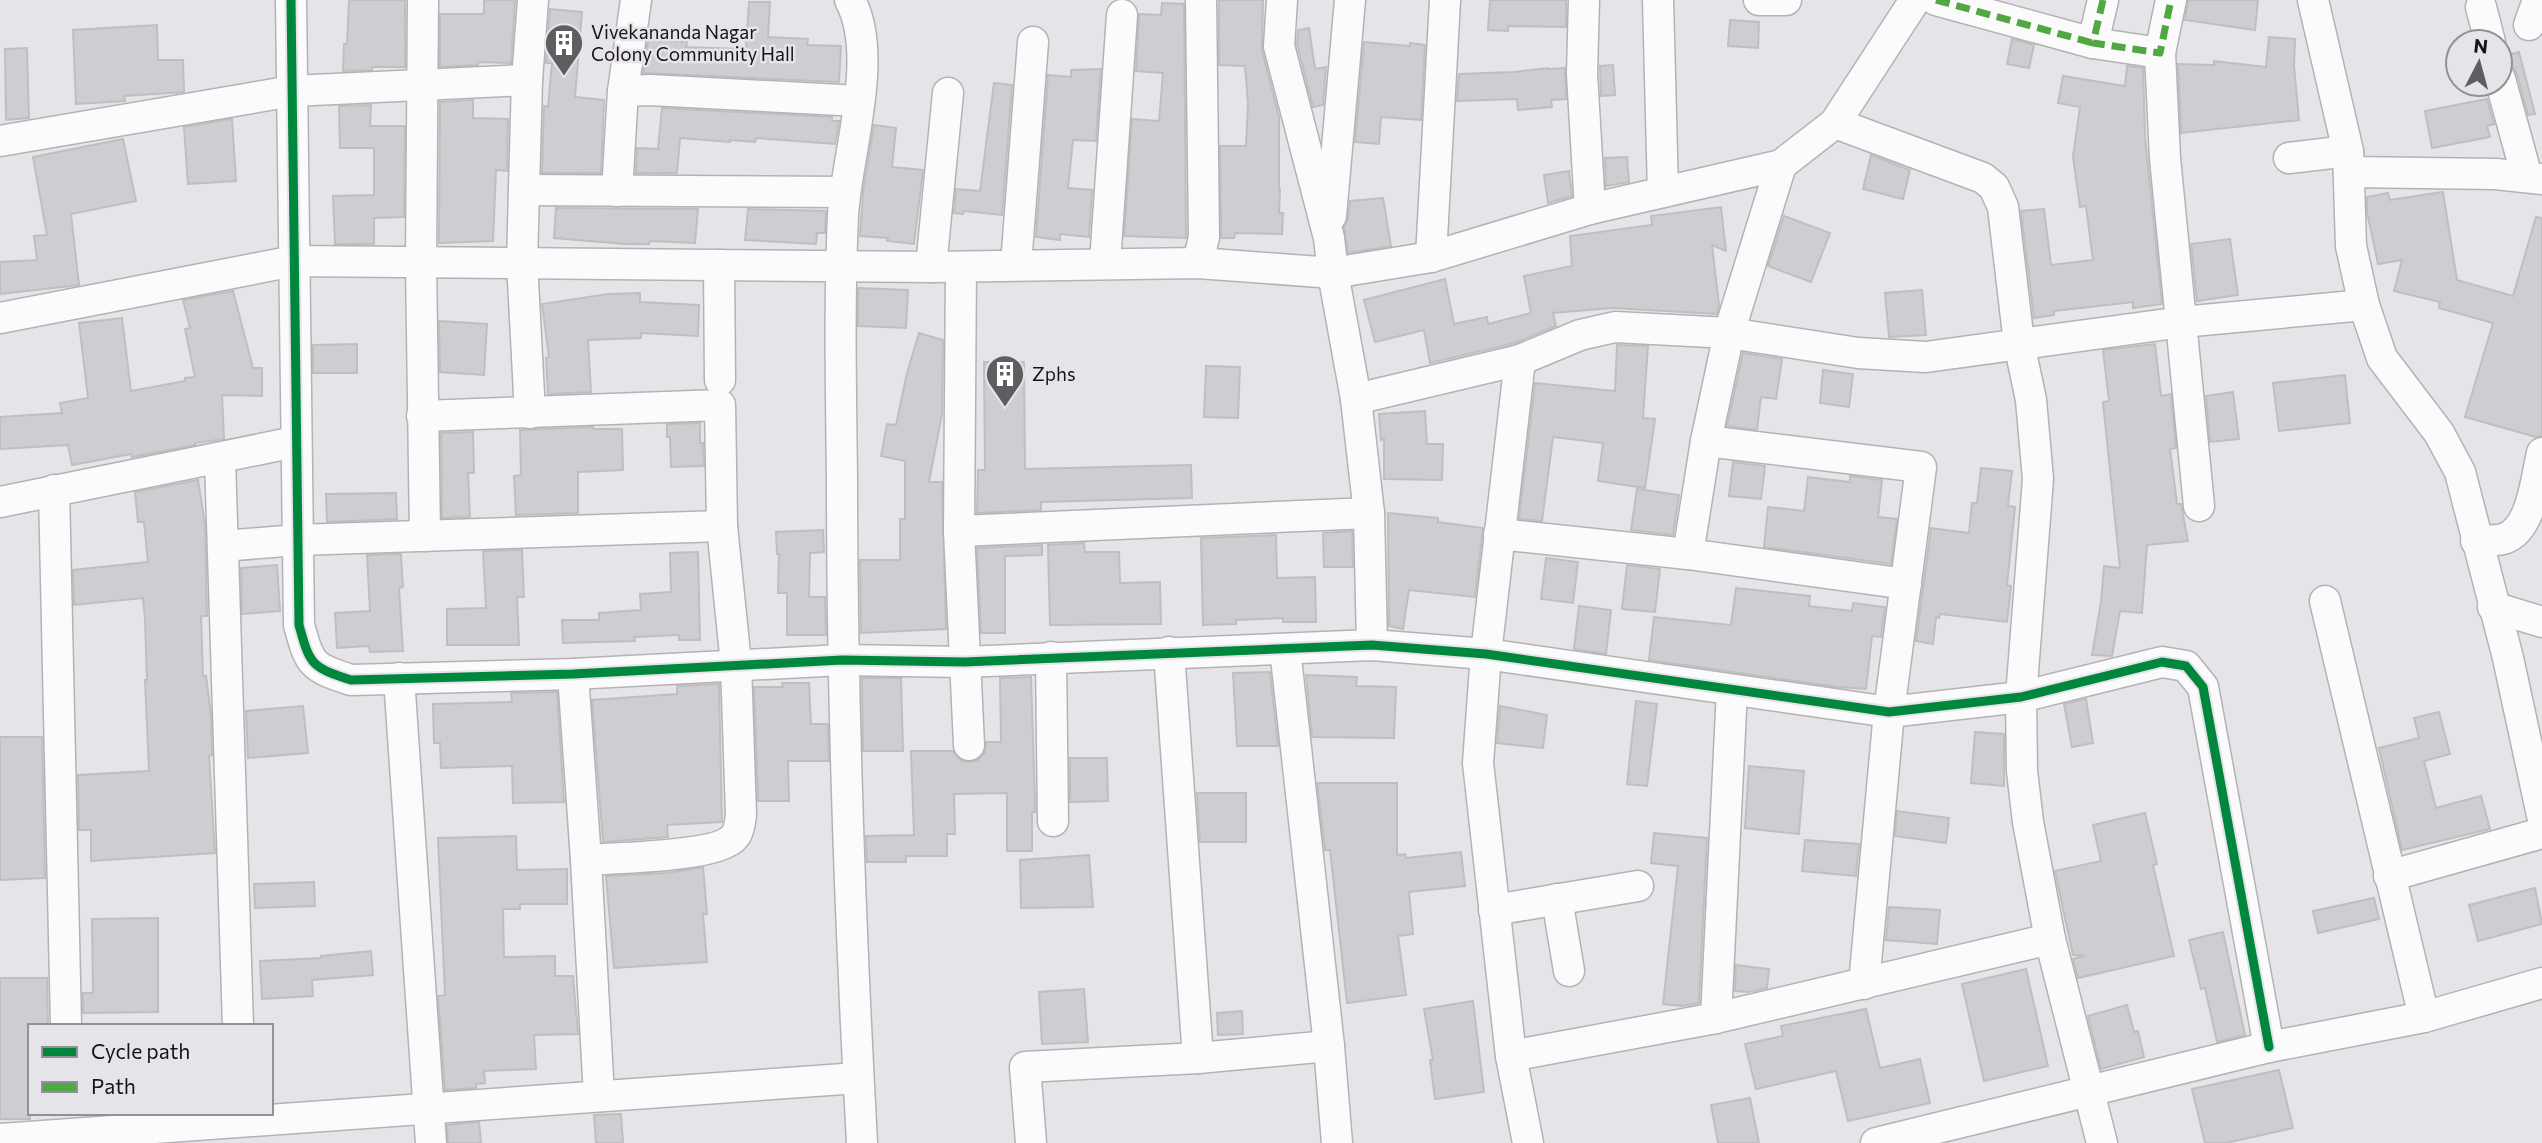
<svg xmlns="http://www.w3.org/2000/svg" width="2542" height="1143" viewBox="0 0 2542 1143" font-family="Commissioner,sans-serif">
<rect width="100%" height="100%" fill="#e7e4e9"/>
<!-- building -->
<g fill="#cfcdd1" stroke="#c0bec1" stroke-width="2">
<polygon points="349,0 405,0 405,67 372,67 372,70 343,71 344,44 347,44"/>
<polygon points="484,0 515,0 511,63 478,62 478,65 440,67 440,14 484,14"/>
<polygon points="1219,0 1263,0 1262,50 1279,117 1279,189 1280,189 1279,213 1283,213 1282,234 1235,233 1234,238 1221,238 1220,146 1246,146 1248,104 1245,66 1219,65"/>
<polygon points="1490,0 1566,0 1566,27 1508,26 1508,31 1488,30"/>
<polygon points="2188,0 2258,0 2255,30 2185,20"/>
<polygon points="749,2 770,2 768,37 808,39 807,45 841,46 839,82 643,73 648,40 687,42 686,47 742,49 742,47 746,47"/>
<polygon points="1162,3 1184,4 1186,238 1124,236 1132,119 1159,121 1163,73 1136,71 1139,14 1161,15"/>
<polygon points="550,9 582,12 575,97 604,100 601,173 542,173 544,106 548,107 552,63 546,63"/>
<polygon points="1730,20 1759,22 1758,48 1728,46"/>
<polygon points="157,25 158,60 183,60 184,92 124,96 125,101 76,104 73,30"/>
<polygon points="1309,28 1315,69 1326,67 1323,105 1313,107 1297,44 1298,30"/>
<polygon points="2269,37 2295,39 2294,66 2299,120 2181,133 2178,64 2214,65 2214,61 2266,67"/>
<polygon points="2012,39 2034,45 2029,68 2007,64"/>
<polygon points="1364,42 1410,46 1410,43 1425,45 1421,120 1381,117 1379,144 1355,142"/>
<polygon points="27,48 29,118 6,120 5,49"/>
<polygon points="2519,52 2535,114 2528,115 2517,74 2512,66 2500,62 2500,57"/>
<polygon points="1613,65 1615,95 1601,96 1600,66"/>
<polygon points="2127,66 2143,68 2145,137 2162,304 2133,308 2133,302 2054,311 2054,315 2034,318 2021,211 2044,209 2051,265 2093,260 2086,206 2080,207 2073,157 2080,107 2058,103 2063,76 2125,86"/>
<polygon points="1548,68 1548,69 1565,68 1566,99 1551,100 1552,107 1518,110 1517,99 1457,101 1459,74 1514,72"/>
<polygon points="1101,69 1096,141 1073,140 1068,188 1092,190 1089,237 1060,234 1060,240 1036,237 1048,75 1071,77 1071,70"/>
<polygon points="994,83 1012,85 1002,215 964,211 963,214 954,213 956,189 980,191"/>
<polygon points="2487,99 2494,124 2487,126 2490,137 2432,148 2425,111"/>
<polygon points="473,100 473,118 508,119 507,171 496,170 493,241 439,243 440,102"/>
<polygon points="371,105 370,126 405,126 404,217 374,218 374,244 335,244 333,196 374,195 374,148 340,148 339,106"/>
<polygon points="662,108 832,117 832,121 839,121 835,144 756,138 755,142 730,140 730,142 680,138 677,173 636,173 637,148 658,149"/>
<polygon points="232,119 236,181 188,184 184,127"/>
<polygon points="874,125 896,128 892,167 923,170 914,244 887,241 888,238 860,236 863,192"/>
<polygon points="123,139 136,201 71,214 79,285 0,294 0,262 37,260 34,236 47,235 33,157"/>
<polygon points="1871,155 1910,170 1903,199 1863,189"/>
<polygon points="1627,157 1629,182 1606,186 1605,158"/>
<polygon points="1569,171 1572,196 1548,203 1544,175"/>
<polygon points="2443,192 2457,280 2513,296 2536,217 2542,218 2542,436 2536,437 2465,417 2493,323 2439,308 2440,302 2394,291 2402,260 2378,264 2367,212 2367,197 2388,193 2390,200"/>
<polygon points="1383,198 1391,246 1348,253 1344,227 1348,218 1350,201"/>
<polygon points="1721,207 1726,251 1712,245 1719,305 1717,314 1613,308 1553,313 1556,326 1515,343 1430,363 1424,330 1375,342 1364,300 1445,279 1454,324 1487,317 1488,324 1531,313 1524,276 1572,266 1570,236 1652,225 1651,216"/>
<polygon points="556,208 698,209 695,243 650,241 649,244 625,244 554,238"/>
<polygon points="748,209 826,211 825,233 817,233 816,244 745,240"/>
<polygon points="1784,216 1830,233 1811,282 1768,266"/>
<polygon points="2230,239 2238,295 2197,301 2191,244"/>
<polygon points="858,288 908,290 906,328 858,326"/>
<polygon points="1922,290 1926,335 1889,337 1885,293"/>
<polygon points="233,291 253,368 262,368 262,396 222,395 224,439 195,443 195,445 132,457 131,454 72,465 68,445 0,449 0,417 62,413 60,403 88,398 79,323 122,318 131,391 185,381 185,378 195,377 185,329 190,328 183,300"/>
<polygon points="640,293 640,302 699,305 698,336 641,333 641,338 588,340 591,392 548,394 546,358 549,357 542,304 608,294"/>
<polygon points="439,321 487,324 484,375 440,372"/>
<polygon points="919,333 943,340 942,414 929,482 942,482 946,629 861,633 860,560 900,560 900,519 905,519 905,461 881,456 887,424 896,425 907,373"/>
<polygon points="357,344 357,373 313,373 313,345"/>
<polygon points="2155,344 2161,396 2171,394 2176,448 2170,449 2177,504 2181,504 2188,541 2147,545 2142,613 2120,611 2112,656 2092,655 2101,602 2104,566 2120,568 2103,402 2109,401 2103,350"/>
<polygon points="1617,345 1648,346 1643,418 1655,419 1645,488 1598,481 1603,443 1553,437 1542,521 1519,519 1535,383 1615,391"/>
<polygon points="1743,353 1782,359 1776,399 1761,397 1757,430 1727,426"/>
<polygon points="984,362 1024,362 1025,469 1191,465 1192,498 1041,502 1041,510 977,513 978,470 985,470"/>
<polygon points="1206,366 1240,367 1238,418 1204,417"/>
<polygon points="1823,370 1853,374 1849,407 1820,403"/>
<polygon points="2345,375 2350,423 2279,431 2273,383"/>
<polygon points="2233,392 2239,439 2210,442 2206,396"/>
<polygon points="1425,411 1427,444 1443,444 1442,480 1384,479 1384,439 1381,440 1379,414"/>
<polygon points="700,423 700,443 703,443 704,466 671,467 670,437 667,437 667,424"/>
<polygon points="593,427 593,429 622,429 623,470 578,472 578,513 516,515 514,476 521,475 520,430"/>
<polygon points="473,432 474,473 468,473 470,517 442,518 441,433"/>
<polygon points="1733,462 1765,466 1761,499 1729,496"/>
<polygon points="1981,468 2012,471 2008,506 2015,507 2007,585 2011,586 2007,622 1940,614 1939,618 1936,617 1933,644 1916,641 1931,528 1969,533 1972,503 1977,503"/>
<polygon points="1850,476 1882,480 1878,517 1897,519 1891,564 1764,547 1768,507 1804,511 1808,477 1850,482"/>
<polygon points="198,480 205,524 207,616 201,616 203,676 206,676 211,715 212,755 209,756 215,853 91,861 91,830 79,830 78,775 149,771 145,680 147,680 145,619 143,598 74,605 73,570 148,562 144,522 138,522 135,492"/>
<polygon points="1637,489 1679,495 1673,535 1631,530"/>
<polygon points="396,493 397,519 327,522 326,494"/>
<polygon points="1388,513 1438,518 1438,522 1483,528 1475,597 1409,590 1403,629 1389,626"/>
<polygon points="823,530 824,552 810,553 809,597 825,597 826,635 787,635 787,593 778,593 779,554 777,554 776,532"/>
<polygon points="1352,531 1353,567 1324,567 1323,533"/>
<polygon points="1276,535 1277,578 1315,577 1316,622 1283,622 1283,618 1236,620 1236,624 1203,625 1201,538"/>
<polygon points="1084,543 1085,552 1119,552 1120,583 1160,582 1161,624 1050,625 1048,545"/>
<polygon points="1042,545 1042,555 1005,556 1005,633 981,633 977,548"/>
<polygon points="522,550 524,597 517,597 519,645 447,645 447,609 486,608 483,551"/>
<polygon points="698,552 700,640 679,640 679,635 634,637 635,641 563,643 562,620 599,620 599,613 641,610 640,594 671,592 670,553"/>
<polygon points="401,554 403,587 399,588 403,651 370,652 369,646 337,648 335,613 370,611 367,555"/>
<polygon points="1546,558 1578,562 1573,603 1541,599"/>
<polygon points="277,565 280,611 242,614 241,568"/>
<polygon points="1627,565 1660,569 1655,612 1622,609"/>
<polygon points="1736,588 1810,596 1809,606 1852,611 1853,603 1885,607 1881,637 1872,636 1866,689 1837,687 1649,660 1654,617 1731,625"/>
<polygon points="1579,606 1611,610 1606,654 1574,649"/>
<polygon points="1270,672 1278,746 1237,746 1233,673"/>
<polygon points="1306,675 1357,677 1356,686 1396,687 1394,738 1312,737"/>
<polygon points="1031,677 1035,802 1035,812 1032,812 1032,851 1007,851 1007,793 954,794 955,834 947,834 947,856 906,856 906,862 867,862 866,836 914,835 911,751 953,751 962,761 969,762 978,760 985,752 986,742 1001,742 1000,678"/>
<polygon points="862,678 901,678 903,751 863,751"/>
<polygon points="782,683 809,683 811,724 828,724 829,761 788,761 789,801 758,801 754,687 783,687"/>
<polygon points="719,684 722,822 667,825 668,837 603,842 592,700 677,694 677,686"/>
<polygon points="557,692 564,802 513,803 512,766 441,768 440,743 434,743 433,704 512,702 511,693"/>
<polygon points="2086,699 2093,743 2072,747 2064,704"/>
<polygon points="1636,701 1657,704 1647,786 1627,784"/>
<polygon points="303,706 308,753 248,758 246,711"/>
<polygon points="1500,706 1547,715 1543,748 1497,743"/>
<polygon points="2439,712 2450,754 2424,761 2436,808 2481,796 2490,829 2402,850 2379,748 2419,738 2414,718"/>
<polygon points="1975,732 2004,734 2004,786 1971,783"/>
<polygon points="0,737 42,737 45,878 0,880"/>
<polygon points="1070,758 1107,758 1108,801 1070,802"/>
<polygon points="1749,766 1804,771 1799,834 1745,828"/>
<polygon points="1317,783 1397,783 1397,855 1405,854 1406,858 1461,852 1465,886 1409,892 1413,934 1398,936 1406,995 1347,1003 1330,850 1325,850"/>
<polygon points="1197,793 1246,793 1246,842 1200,842"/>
<polygon points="1897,811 1949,818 1946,843 1895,836"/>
<polygon points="2145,813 2157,864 2153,865 2174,956 2078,978 2073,959 2084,956 2073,955 2055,871 2101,861 2093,825"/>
<polygon points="1654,833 1707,838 1699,1003 1683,1006 1663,1004 1678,866 1651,863"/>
<polygon points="516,836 517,870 567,869 567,904 520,904 520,909 503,909 504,957 555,956 555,976 573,976 578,1034 534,1035 536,1069 484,1071 485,1083 476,1084 476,1088 445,1090 438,996 445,995 438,838"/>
<polygon points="1805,840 1859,844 1856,876 1802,871"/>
<polygon points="1089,855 1093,907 1021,908 1020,860"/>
<polygon points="703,867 707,914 703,914 707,962 614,968 606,876 667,873"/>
<polygon points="314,882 315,906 255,908 254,884"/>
<polygon points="2535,888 2542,924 2478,941 2469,905"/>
<polygon points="2374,898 2379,919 2318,933 2313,911"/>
<polygon points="1889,907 1940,910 1937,944 1886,940"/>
<polygon points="158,918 158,1012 83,1013 83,993 93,993 92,919"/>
<polygon points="2223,932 2245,1035 2217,1042 2205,988 2201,989 2189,940"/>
<polygon points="371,951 373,975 312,980 313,996 262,999 260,961 321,958 321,956"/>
<polygon points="1736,965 1769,969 1767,988 1748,992 1735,991"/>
<polygon points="2026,969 2048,1066 1984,1081 1962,984"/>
<polygon points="0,978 47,978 48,1026 30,1026 30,1119 0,1119"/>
<polygon points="1084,989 1088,1042 1042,1044 1039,992"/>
<polygon points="1473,1001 1484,1092 1435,1099 1430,1060 1433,1060 1424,1009"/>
<polygon points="2127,1005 2134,1032 2138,1031 2144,1057 2101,1069 2088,1016"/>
<polygon points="1866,1009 1880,1068 1920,1059 1930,1103 1848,1121 1836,1071 1756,1089 1745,1044 1783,1036 1781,1026"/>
<polygon points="1242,1011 1243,1034 1218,1035 1217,1013"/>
<polygon points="2279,1070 2293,1128 2226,1143 2205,1143 2192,1089"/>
<polygon points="1750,1098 1759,1143 1718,1143 1711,1105"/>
<polygon points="621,1114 623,1143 596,1143 594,1115"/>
<polygon points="479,1122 481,1143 448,1143 447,1125"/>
</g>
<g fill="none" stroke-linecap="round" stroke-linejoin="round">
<!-- minor casing -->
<g stroke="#b4b2b6" stroke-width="33">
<g id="minor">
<path d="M 291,0 L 299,625 C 310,665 311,667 351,680 L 573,674 L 842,660 L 964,662 L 1372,645 L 1486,654 L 1889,712 L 2021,697 L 2162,662 L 2186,666 L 2203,687 L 2269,1047"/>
<polyline points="423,0 421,263 425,536"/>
<path d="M 850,0 C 880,56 847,152 843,215 C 839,304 841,392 842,480 C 842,701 850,922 862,1143"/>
<polyline points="1282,0 1279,46 1329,238 1333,273 1356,399 1369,513 1372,645"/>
<polyline points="1584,0 1582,74 1590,209"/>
<polyline points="1658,0 1663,192"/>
<polyline points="1759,0 1786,0"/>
<polyline points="1936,0 2093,43"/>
<polyline points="2103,0 2093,43 2160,53"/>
<polyline points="2171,0 2160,53 2165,158 2199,506"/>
<polyline points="2313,0 2348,151 2351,246 2364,305 2382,358 2439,433 2460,472 2508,658 2542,815"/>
<polyline points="2481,7 2490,42"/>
<polyline points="2529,25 2538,0"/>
<polyline points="2500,79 2527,177"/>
<polyline points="623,91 636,0"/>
<polyline points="1835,123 1983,178 1994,187 2003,207 2019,343 2031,400 2038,479 2021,697 2022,771 2028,822 2050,939 2102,1143"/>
<polyline points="0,141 292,91 527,80"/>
<polyline points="2289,158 2348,151"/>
<polyline points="2349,172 2496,174 2542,179"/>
<polyline points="524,190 845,192"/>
<polyline points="617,191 623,91 650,90 859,101"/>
<polyline points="1331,216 1350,0"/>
<polyline points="1431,257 1445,0"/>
<polyline points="1105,263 1122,15"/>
<polyline points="1198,263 1204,237 1201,0"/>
<polyline points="719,265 720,380"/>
<polyline points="1016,265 1033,42"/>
<polyline points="931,267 948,93"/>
<polyline points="961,267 959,531 969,745"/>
<polyline points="0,318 294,261 931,267 1198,263 1333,273 1431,257 1590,209 1781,165"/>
<polyline points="1520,360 1486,654 1478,763 1511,1056 1528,1143"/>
<polyline points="1356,399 1520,360 1580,335 1615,327 1729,333 1858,353 1926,357 2182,322 2364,305"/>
<polyline points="530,413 522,262 527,80 533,0"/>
<path d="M 422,416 L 720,405 L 722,526 L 736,664 L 741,815 C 740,822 739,831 735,836 C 720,857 614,858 586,860"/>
<polyline points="1706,441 1921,467 1889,712 1864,984"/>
<polyline points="220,459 238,1026"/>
<polyline points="54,490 66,1026"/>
<polyline points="0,502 295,442"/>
<polyline points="959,531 1369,513"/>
<polyline points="1499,534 1688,554 1906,584"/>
<path d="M 2476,541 C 2484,540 2495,541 2503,539 C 2532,531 2536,478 2542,453"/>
<polyline points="223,546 297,540 722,526"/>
<polyline points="1688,554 1706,441 1729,333 1781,165 1835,123 1915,0"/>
<polyline points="2325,601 2424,1017"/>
<polyline points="2493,607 2542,622"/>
<polyline points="1285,649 1329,1046 1337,1143"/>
<polyline points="1169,652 1198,1058"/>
<polyline points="1051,657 1053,821"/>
<polyline points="573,674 586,860 599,1096"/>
<polyline points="399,678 431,1143"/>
<polyline points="2389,876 2542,833"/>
<polyline points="1557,899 1569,971"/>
<polyline points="1494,910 1638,886"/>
<polyline points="1716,1018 1732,690"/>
<polyline points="1511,1056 1716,1018 2050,939"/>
<polyline points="0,1139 858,1078"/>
<polyline points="1031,1143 1025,1067 1198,1058 1329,1046"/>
<polyline points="1876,1143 2269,1047 2424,1017 2542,983"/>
</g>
</g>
<!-- minor -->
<use href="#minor" stroke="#fbfbfc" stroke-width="30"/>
<!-- quiet -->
<g stroke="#51a842" stroke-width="7" stroke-dasharray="14 7" stroke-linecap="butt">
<polyline points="1936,0 2093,43"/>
<polyline points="2103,0 2093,43 2160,53 2171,0"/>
</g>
<!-- cycleway casing -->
<g stroke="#e7e3ea" stroke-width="13">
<path id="cycleway" d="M 291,0 L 299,625 C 310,665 311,667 351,680 L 573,674 L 842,660 L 964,662 L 1372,645 L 1486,654 L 1889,712 L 2021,697 L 2162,662 L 2186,666 L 2203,687 L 2269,1047"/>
</g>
<!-- cycleway -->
<use href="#cycleway" stroke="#00873e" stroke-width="9"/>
</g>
<!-- icons -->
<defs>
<g id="building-pin" transform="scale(2.0125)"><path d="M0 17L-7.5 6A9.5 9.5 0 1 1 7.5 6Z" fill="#5f5d60" stroke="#e7e3ea"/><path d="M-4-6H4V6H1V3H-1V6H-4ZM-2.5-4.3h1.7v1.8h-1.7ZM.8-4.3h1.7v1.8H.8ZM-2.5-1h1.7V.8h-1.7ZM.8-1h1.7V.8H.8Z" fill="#fff"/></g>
</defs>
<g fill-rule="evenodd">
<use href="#building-pin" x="564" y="43"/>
<use href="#building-pin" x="1005" y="374"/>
</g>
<g text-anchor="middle" stroke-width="5" stroke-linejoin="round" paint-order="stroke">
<!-- poi labels -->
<g font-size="19" fill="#161417" stroke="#e7e3ea" text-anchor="start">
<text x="591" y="39">Vivekananda Nagar<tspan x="591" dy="22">Colony Community Hall</tspan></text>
<text x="1032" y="381">Zphs</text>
</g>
</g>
<!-- legend -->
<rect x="28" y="1024" width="245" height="91" fill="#e7e3ea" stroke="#939096" stroke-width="2"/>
<rect x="42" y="1047" width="35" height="10" fill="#00873e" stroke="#939096" stroke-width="2"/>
<text x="91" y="1059" font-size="21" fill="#161417">Cycle path</text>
<rect x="42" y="1082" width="35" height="10" fill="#51a842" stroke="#939096" stroke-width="2"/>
<text x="91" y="1094" font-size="21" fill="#161417">Path</text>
<!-- north arrow -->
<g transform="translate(2479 63) rotate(6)"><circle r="33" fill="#e7e3ea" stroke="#939096" stroke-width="2"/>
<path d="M0-5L12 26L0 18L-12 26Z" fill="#5f5d60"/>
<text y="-10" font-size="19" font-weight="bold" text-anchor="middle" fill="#161417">N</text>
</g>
</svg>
